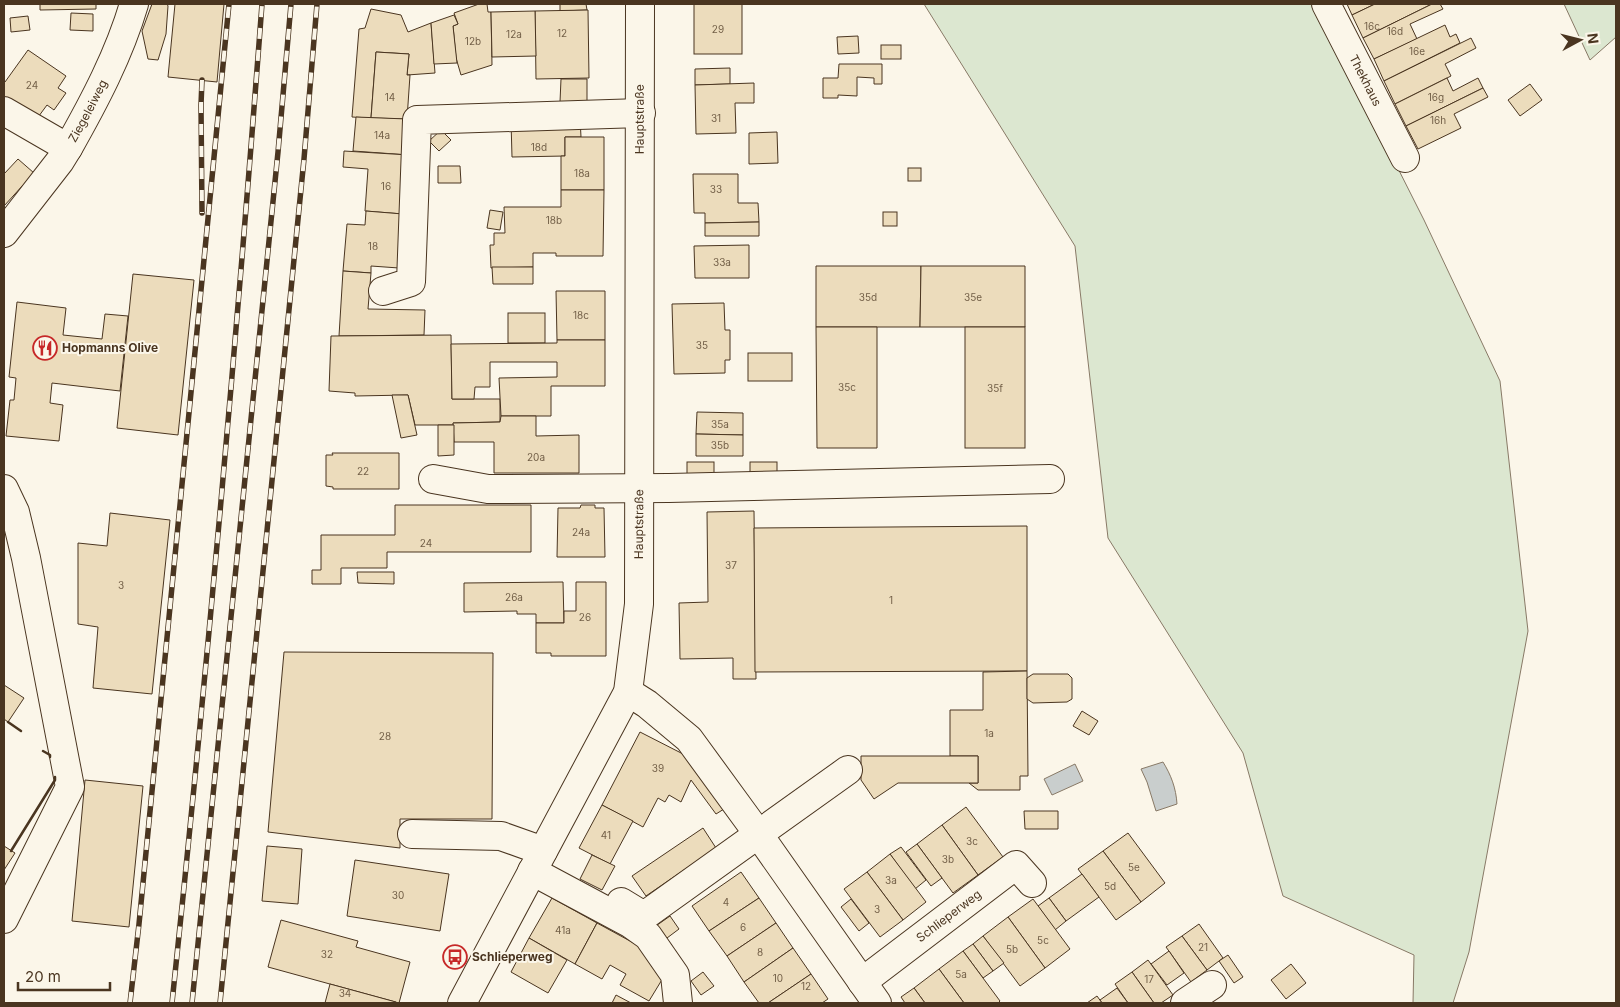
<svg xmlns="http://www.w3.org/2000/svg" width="1620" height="1007" viewBox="0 0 1620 1007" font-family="Inter,sans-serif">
<rect width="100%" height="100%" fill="#fbf6e9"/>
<!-- green -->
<g fill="#dce7d0" stroke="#887966">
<polygon points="924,4 1315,4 1424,220 1500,381 1528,631 1469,952 1453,1003 1413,1003 1414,955 1283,896 1243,753 1108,538 1075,246"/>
<polygon points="1564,4 1616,4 1616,37 1590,60"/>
</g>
<!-- water -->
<g fill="#c9cecd" stroke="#887966">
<path d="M 1163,762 C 1171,775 1176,788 1177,804 L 1156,811 L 1147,782 L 1141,769 Z"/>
<polygon points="1075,764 1083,781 1052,795 1044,779"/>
</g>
<!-- building -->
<g fill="#ecdcbc" stroke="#4a3520">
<polygon points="40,4 96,4 96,9 40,10"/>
<polygon points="152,4 167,4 168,6 166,34 158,60 148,59 142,31"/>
<polygon points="175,4 224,4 217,82 168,77"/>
<polygon points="479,4 487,4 488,12 491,12 492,65 461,75 456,58 453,26 458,24 454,13"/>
<polygon points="560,4 586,4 587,10 560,11"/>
<rect x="694" y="4" width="48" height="50"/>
<polygon points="1347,4 1375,4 1352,15"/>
<polygon points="1375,4 1432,4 1363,38 1352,15"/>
<polygon points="1432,4 1440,4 1443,9 1410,24 1417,39 1374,59 1363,38"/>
<polygon points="371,9 401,15 408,32 431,23 435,73 407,75 409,54 376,52 371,118 352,117 359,29 365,28"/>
<polygon points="588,10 589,78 536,79 535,11"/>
<polygon points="535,11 536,56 492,57 491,12"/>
<polygon points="71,13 93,14 93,31 70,30"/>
<polygon points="454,15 458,24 453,26 457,63 434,64 431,23"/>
<polygon points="28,16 30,30 11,32 10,18"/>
<polygon points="1445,25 1450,37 1456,34 1460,43 1384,81 1374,59"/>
<polygon points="858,36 859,53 838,54 837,37"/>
<polygon points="1471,38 1476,48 1445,64 1451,76 1395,104 1384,81"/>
<rect x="881" y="45" width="20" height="14"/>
<polygon points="28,50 66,76 58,88 66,93 54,110 47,105 33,124 4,104 4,81 5,82"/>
<polygon points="376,52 409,54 407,75 410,75 407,119 371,118"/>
<polygon points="839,64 882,64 882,84 874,84 874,78 857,77 857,96 838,95 838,98 823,98 823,78 838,78"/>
<polygon points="730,68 730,84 695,85 695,69"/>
<polygon points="1447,78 1453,91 1478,78 1483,88 1406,126 1395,104"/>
<polygon points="561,79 587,79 587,101 560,102"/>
<polygon points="754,83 754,103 735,103 736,133 696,134 695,85"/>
<polygon points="1530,84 1542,100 1520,116 1508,100"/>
<polygon points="1483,88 1488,97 1454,114 1461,128 1418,149 1406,126"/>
<polygon points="356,117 407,119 409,155 353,151"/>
<polygon points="580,118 581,137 565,137 565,156 512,157 511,121"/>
<polygon points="441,130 451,140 439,151 429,141"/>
<polygon points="777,132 778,163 749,164 749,133"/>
<polygon points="565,137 604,137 604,190 561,190 561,156 565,156"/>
<polygon points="344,151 409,155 403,214 365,211 368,169 343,167"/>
<polygon points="18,159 34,173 4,206 4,174"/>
<polygon points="438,166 460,166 461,183 438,183"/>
<rect x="908" y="168" width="13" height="13"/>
<polygon points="693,174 738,174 738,203 758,203 759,222 705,223 705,213 694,213"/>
<polygon points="561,190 604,190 603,256 556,256 556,253 533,253 533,267 491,268 490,245 494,245 494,233 505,233 504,207 561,207"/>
<polygon points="490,210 503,212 500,230 487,228"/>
<polygon points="366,211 403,214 399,268 371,266 371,273 343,271 347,224 365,225"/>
<rect x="883" y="212" width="14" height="14"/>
<polygon points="759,222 759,236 705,236 705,223"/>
<polygon points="749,245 749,278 695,278 694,246"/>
<polygon points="816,266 921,266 920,327 816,327"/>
<polygon points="921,266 1025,266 1025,327 920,327"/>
<polygon points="492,267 533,267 533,284 493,284"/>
<polygon points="343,271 371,273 368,309 425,310 424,335 339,336"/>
<polygon points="133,274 194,280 178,435 117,428"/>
<polygon points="556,291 605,291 605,340 557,340"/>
<polygon points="17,302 66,308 63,335 102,339 105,314 128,316 120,391 52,383 50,403 63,405 59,441 6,436 10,400 14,400 16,378 9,377"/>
<polygon points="724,303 725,330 730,330 730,360 725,360 725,373 674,374 672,304"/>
<rect x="508" y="313" width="37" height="30"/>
<polygon points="816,327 877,327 877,448 817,448"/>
<rect x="965" y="327" width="60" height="121"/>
<polygon points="451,335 452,399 500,399 500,422 453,423 454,425 415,425 408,395 355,396 355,393 329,391 331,336"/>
<polygon points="557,340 605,340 605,386 551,386 551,416 501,416 499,378 557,377 557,362 490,362 490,387 475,387 474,399 452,399 451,344 557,343"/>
<rect x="748" y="353" width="44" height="28"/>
<polygon points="392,395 408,395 417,435 401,438"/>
<polygon points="697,412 743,413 743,435 696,434"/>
<polygon points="501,416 536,416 536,436 579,435 579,473 494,473 494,442 454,442 453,423 500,422"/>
<polygon points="438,425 454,425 454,455 438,456"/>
<polygon points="696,434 743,435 743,456 696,456"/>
<polygon points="332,453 399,453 399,489 333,489 333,487 326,486 326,455 333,455"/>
<rect x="687" y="462" width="27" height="14"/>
<rect x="750" y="462" width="27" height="14"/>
<polygon points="395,505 531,505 531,552 387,552 387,568 341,568 341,584 312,584 312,570 321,570 321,535 395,535"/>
<polygon points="581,505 595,505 595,508 604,508 605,557 557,557 558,508 580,508"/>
<polygon points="754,511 756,679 733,679 733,658 680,659 679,603 708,602 707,512"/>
<polygon points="110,513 170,520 152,694 93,688 98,627 78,624 78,543 107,546"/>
<polygon points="1027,526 1027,671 755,672 754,528"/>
<polygon points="357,572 394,572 394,584 358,583"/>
<polygon points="563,582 564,623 536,623 536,614 517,614 517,611 464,612 464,583"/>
<polygon points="576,582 606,582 606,656 551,656 551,653 536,653 536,623 564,623 564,611 576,611"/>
<polygon points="284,652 493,653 492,819 400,819 400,848 268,832"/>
<polygon points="1027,671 1028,776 1020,776 1020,790 978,790 969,783 978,783 978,756 950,756 950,710 983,710 983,672"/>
<polygon points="1033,674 1068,674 1072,678 1072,699 1067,702 1033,703 1027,699 1027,678"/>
<polygon points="4,685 24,698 8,722 4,719"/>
<polygon points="1082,711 1098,721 1089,735 1073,726"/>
<polygon points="640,732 685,755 724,809 716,814 691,780 681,802 669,795 665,802 658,798 643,827 602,805"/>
<polygon points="861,756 978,756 978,783 898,783 874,799 861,780"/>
<polygon points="85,780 143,786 129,927 72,921"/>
<polygon points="602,805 633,821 610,864 579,848"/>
<polygon points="966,807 1003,857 978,875 942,825"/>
<polygon points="1024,811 1058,811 1058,829 1025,829"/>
<polygon points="942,825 978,875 953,893 917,844"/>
<polygon points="703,828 716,848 646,896 632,876"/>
<polygon points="1128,833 1165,883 1141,902 1103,851"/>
<polygon points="917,844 942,878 931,886 906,852"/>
<polygon points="4,846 15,853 4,870"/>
<polygon points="267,846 302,849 298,904 262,901"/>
<polygon points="901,847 926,880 915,889 890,854"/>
<polygon points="1103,851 1141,902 1116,920 1078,869"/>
<polygon points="890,854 926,902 903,920 867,872"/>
<polygon points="592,855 615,866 602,890 580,879"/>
<polygon points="355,860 449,874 440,931 347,916"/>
<polygon points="741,872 759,898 709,931 692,906"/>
<polygon points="867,872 903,920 880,937 844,889"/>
<polygon points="1082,874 1099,897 1066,921 1049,898"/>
<polygon points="552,898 597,923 575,964 529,938"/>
<polygon points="759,898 776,923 727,956 709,931"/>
<polygon points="1049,898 1066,921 1055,930 1038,906"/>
<polygon points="851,899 869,923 859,931 841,907"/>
<polygon points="1033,899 1070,949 1045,968 1008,917"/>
<polygon points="670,916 679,929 663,941 653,928"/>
<polygon points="1008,917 1045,968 1020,986 983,936"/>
<polygon points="281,920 358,941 356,947 410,962 399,1003 268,967"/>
<polygon points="597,923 641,947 663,978 649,1001 620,985 626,974 610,965 602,979 575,964"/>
<polygon points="776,923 793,948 744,982 727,956"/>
<polygon points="1199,924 1223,958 1207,970 1182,936"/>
<polygon points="983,936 1004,963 993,971 973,944"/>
<polygon points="1182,936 1207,970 1191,982 1166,947"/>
<polygon points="529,938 567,960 548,993 511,972"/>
<polygon points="973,944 993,971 983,978 963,951"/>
<polygon points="793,948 811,974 768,1003 759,1003 744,982"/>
<polygon points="963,951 1000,1001 998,1003 964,1003 939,969"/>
<polygon points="1169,951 1184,973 1167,985 1151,964"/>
<polygon points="1228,955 1243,977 1234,983 1219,961"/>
<polygon points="1148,960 1173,995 1161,1003 1154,1003 1132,972"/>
<polygon points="1291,964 1306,983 1286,999 1271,980"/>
<polygon points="939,969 964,1003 925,1003 914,988"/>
<polygon points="703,972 714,986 701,995 691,981"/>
<polygon points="1132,972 1154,1003 1128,1003 1115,984"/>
<polygon points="811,974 828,999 822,1003 768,1003"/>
<polygon points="330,984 396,1002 396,1003 325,1003"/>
<polygon points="914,988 925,1003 905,1003 901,997"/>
<polygon points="1117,988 1128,1003 1102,1003 1100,1000"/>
<polygon points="616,995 631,1003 612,1003"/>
<polygon points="1097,996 1102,1003 1087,1003"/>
</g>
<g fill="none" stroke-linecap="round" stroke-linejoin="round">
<!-- minor casing -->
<g stroke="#4a3520" stroke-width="30">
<g id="minor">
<path id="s1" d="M 1326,4 L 1405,158"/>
<path id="s2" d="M 4,111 L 68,148 C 94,102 119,55 134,4"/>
<polyline points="4,233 60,161 68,148"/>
<polyline points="383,291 411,282 417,120 641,113"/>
<polyline points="433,479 488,489 669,488 1050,479"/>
<polyline points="4,489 15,512 26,558 70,787 4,919"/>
<polyline points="628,692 647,704 689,739 759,835 877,1003"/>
<polyline points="412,834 501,836 543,851"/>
<polyline points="532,871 631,924 648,936 675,975 678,1003"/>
<polyline points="621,902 644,916 848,770"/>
<path id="s3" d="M 862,982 L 1016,865 L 1032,883"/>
<path id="s4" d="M 462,1003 L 628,692 L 639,604 L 640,4"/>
<polyline points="1185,1003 1212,985"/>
</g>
</g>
<!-- minor -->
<use href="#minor" stroke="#fbf6e9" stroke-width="28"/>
<!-- rail casing -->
<g stroke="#4a3520" stroke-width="5.5">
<g id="rail">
<polyline points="202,80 201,105 202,213"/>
<polyline points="130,1003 139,924 229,4"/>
<path d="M 172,1003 C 207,671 237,337 262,4"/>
<polyline points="192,1003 278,152 291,4"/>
<polyline points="220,1003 304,159 317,4"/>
</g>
</g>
<!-- rail -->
<use href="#rail" stroke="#fbf6e9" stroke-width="4" stroke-dasharray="11" stroke-linecap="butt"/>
<!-- wall -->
<g stroke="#4a3520" stroke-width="2.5">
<polyline points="8,722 21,731"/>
<polyline points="43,751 50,755 50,757"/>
<polyline points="11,851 55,780 55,777"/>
</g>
</g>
<!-- icons -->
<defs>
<g id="restaurant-ring" transform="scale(1.25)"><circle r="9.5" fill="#fbf6e9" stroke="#c62828" stroke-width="1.5"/><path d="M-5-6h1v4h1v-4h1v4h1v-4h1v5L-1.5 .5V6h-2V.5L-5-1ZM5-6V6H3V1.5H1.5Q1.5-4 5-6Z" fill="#c62828"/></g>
<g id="bus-ring" transform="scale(1.25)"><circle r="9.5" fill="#fbf6e9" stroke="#c62828" stroke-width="1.5"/><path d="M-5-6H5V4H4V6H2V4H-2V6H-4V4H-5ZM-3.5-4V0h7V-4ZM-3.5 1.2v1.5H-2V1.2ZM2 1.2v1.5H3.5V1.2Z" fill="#c62828"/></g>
</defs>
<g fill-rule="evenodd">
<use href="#restaurant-ring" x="45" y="348"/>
<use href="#bus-ring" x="455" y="957"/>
</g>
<g text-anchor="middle" stroke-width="4" stroke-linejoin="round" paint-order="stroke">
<!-- number labels -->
<g font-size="10" fill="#725f47">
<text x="1372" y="30">16c</text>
<text x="718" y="33">29</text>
<text x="1395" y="35">16d</text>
<text x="562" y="37">12</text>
<text x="514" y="38">12a</text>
<text x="473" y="45">12b</text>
<text x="1417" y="55">16e</text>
<text x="32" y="89">24</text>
<text x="390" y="101">14</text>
<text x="1436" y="101">16g</text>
<text x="716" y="122">31</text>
<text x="1438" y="124">16h</text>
<text x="382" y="139">14a</text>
<text x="539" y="151">18d</text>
<text x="582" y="177">18a</text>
<text x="386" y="190">16</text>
<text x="716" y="193">33</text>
<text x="554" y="224">18b</text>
<text x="373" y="250">18</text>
<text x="722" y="266">33a</text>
<text x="868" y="301">35d</text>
<text x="973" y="301">35e</text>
<text x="581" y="319">18c</text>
<text x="702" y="349">35</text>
<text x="847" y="391">35c</text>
<text x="995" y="392">35f</text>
<text x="720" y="428">35a</text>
<text x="720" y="449">35b</text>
<text x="536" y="461">20a</text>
<text x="363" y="475">22</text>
<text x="581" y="536">24a</text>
<text x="426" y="547">24</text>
<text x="731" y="569">37</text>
<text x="121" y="589">3</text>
<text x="514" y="601">26a</text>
<text x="891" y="604">1</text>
<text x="585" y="621">26</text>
<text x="989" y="737">1a</text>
<text x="385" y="740">28</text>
<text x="658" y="772">39</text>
<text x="606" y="839">41</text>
<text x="972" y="845">3c</text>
<text x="948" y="863">3b</text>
<text x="1134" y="871">5e</text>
<text x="891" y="884">3a</text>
<text x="1110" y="890">5d</text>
<text x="398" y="899">30</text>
<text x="726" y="906">4</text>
<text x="877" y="913">3</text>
<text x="743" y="931">6</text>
<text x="563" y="934">41a</text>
<text x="1043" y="944">5c</text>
<text x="1203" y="951">21</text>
<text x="1012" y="953">5b</text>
<text x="760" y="956">8</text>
<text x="327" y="958">32</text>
<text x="961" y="978">5a</text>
<text x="778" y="982">10</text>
<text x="1149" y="983">17</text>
<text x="806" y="990">12</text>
<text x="345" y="997">34</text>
</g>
<!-- street labels -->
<g font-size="12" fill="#4a3520" stroke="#fbf6e9">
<text dy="4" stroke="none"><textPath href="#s1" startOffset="86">Thekhaus</textPath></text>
<text dy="4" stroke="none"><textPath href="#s2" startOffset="116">Ziegeleiweg</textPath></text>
<text dy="4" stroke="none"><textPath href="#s4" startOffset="926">Hauptstraße</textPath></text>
<text dy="4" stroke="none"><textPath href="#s4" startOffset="521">Hauptstraße</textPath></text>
<text dy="4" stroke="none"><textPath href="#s3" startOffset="109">Schlieperweg</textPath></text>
</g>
<!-- poi labels -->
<g font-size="12" font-weight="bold" fill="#4a3520" stroke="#fbf6e9" text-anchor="start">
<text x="62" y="352">Hopmanns Olive</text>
<text x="472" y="961">Schlieperweg</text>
</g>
</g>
<!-- border -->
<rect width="1620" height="1007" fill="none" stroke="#4a3520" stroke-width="10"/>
<!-- north arrow -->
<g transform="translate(1580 40) rotate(83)" stroke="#fbf6e9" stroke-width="4" paint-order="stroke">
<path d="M0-4L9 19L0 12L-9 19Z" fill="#4a3520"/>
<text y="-8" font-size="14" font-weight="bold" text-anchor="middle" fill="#4a3520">N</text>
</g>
<!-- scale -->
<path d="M18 982v8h92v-8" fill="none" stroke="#4a3520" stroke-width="2.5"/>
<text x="25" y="982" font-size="15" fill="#4a3520" stroke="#fbf6e9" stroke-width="4" paint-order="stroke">20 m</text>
</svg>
